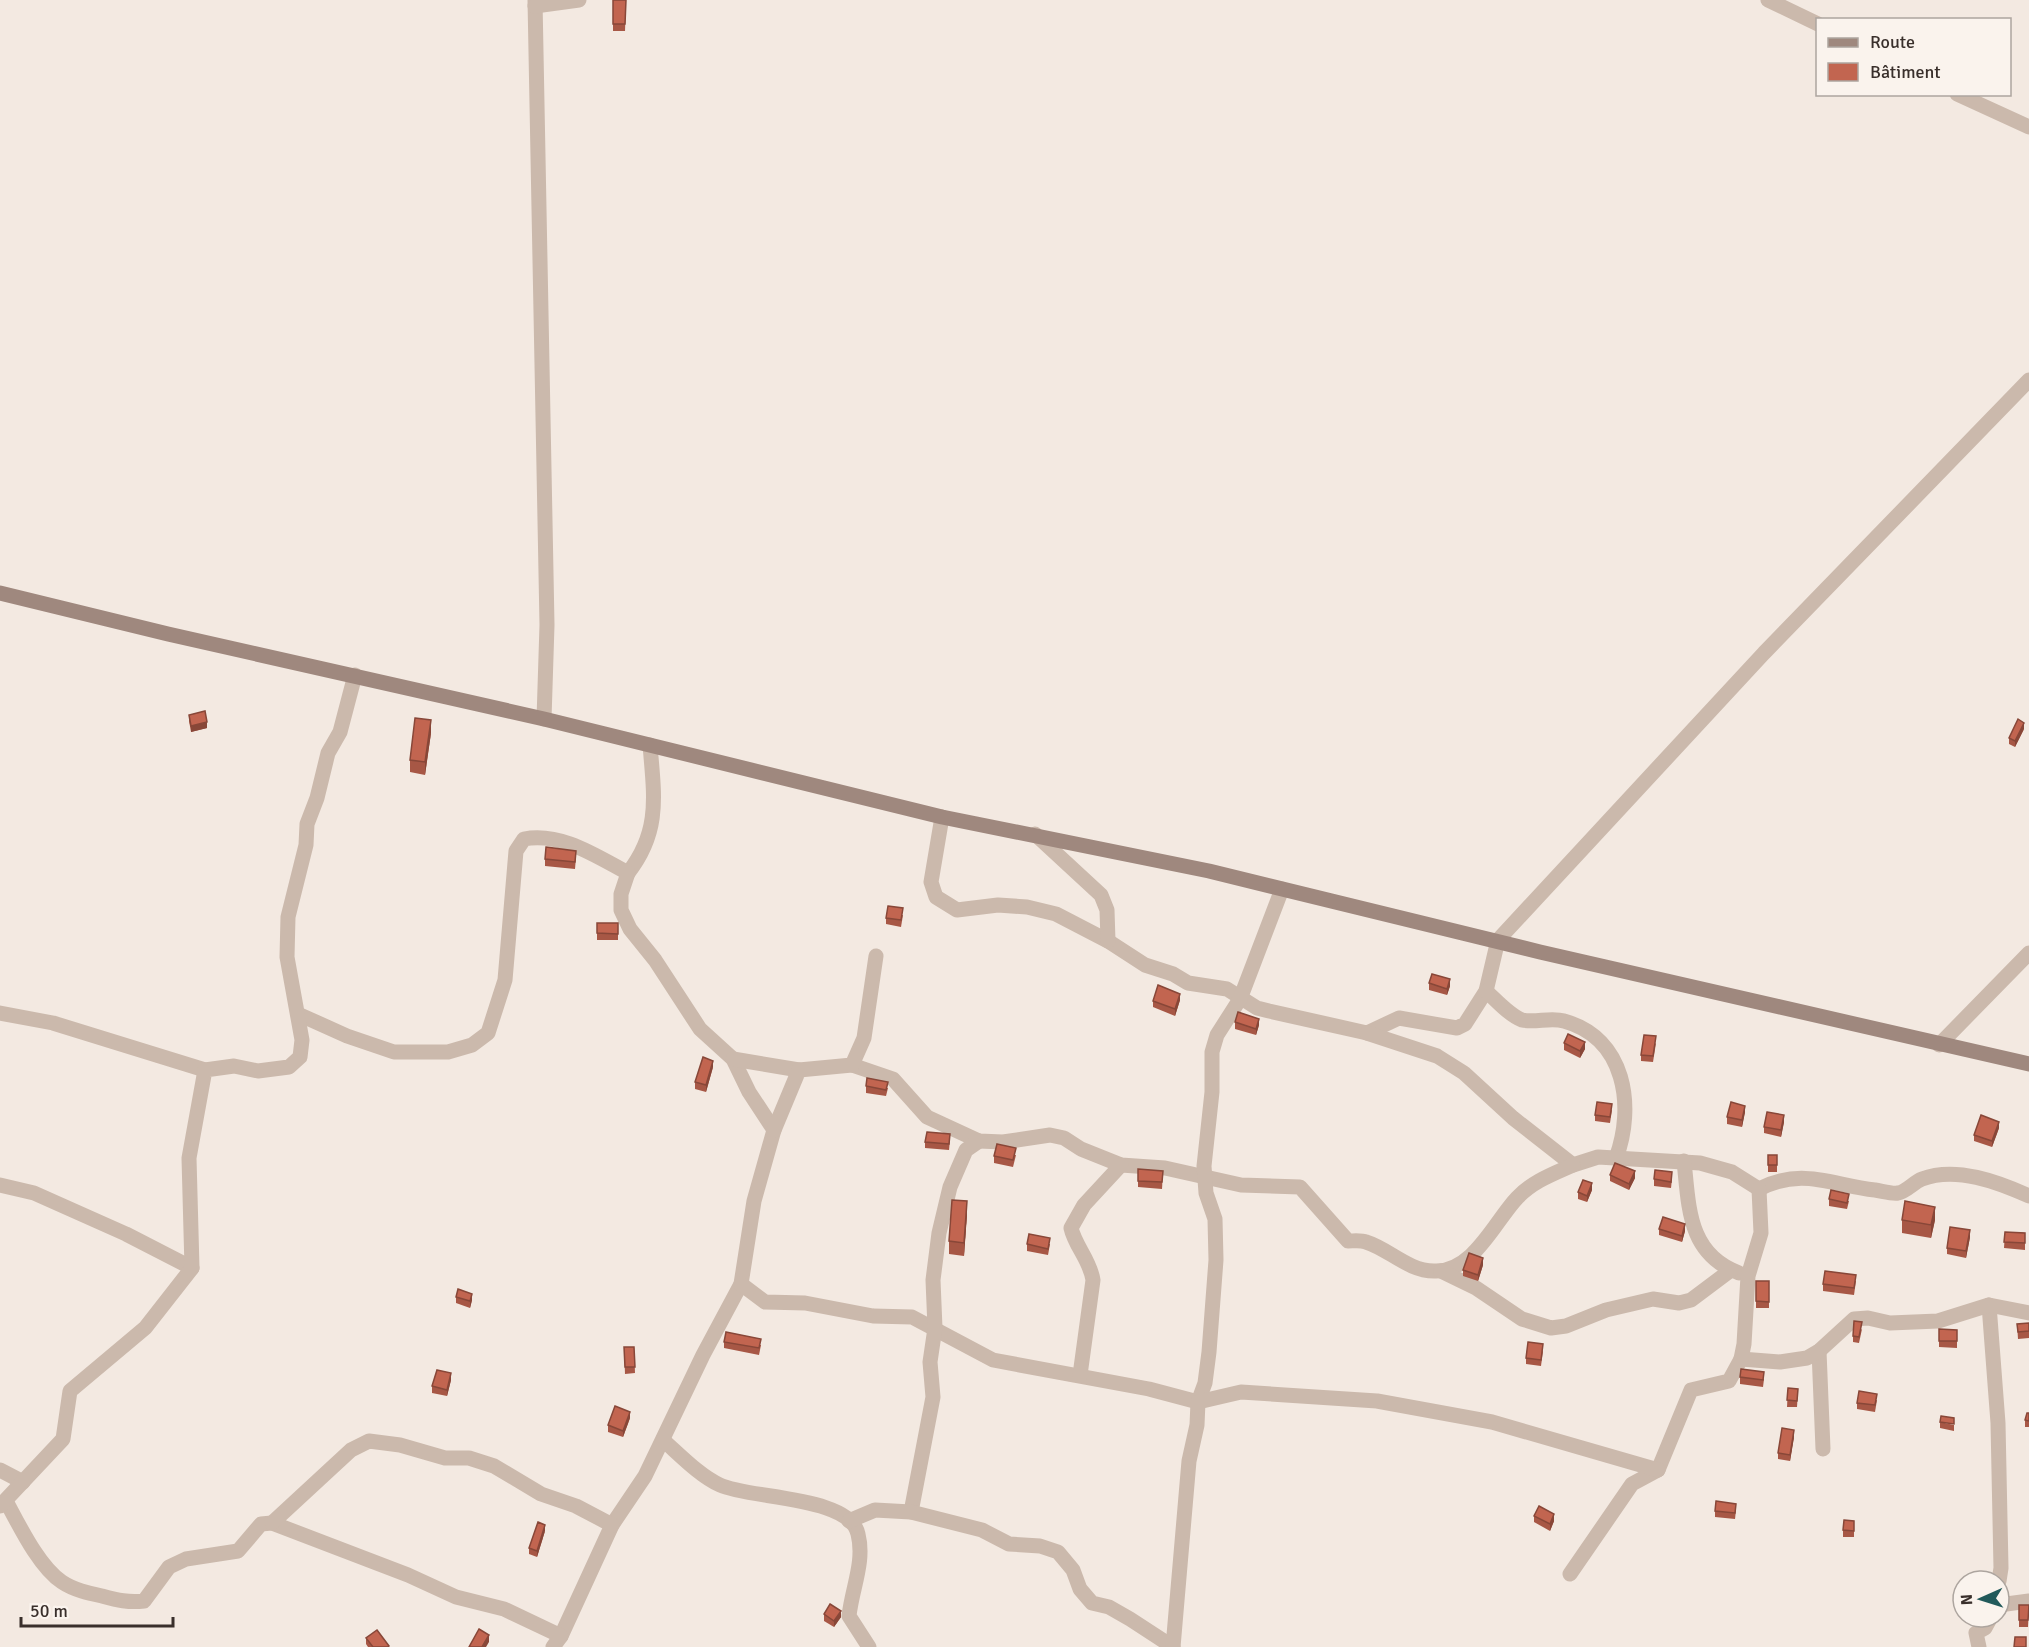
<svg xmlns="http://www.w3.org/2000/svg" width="2029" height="1647" viewBox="0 0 2029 1647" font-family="Signika,sans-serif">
<rect width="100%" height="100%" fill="#f3e9e1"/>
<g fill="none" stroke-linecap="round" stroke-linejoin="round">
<!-- minor -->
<g stroke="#cbb9ac" stroke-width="15">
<polyline points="535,0 547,625 544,719"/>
<polyline points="1768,0 1818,24"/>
<polyline points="535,6 579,0"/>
<polyline points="1957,94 2029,127"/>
<polyline points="942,817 931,882 936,897 957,910 998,905 1027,907 1056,914 1108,941 1145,965 1173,974 1188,983 1227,989 1257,1008 1269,1011 1367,1033 1399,1018 1457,1028 1465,1024 1486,991 1498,940 1764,653 2029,380"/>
<polyline points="1035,834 1101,895 1107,910 1108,941"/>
<path d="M 628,873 C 661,831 654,795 650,745"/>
<path d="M 1486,991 C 1496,1000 1509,1015 1522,1020 C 1535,1023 1551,1017 1564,1021 C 1626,1038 1635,1107 1616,1158"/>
<polyline points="0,1013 53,1023 205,1070"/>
<path d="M 298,1014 L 347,1036 L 394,1052 L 448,1052 L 472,1045 L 488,1033 L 505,980 L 516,851 L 524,839 C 561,832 596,856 628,873 L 621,894 L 621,910 L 630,929 L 655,960 L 700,1029 L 733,1059 L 749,1092 L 774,1130 L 754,1201 L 741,1284 L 703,1355 L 645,1476 L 612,1525 L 561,1636 L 553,1647"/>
<path d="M 1367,1033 L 1437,1056 L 1464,1073 L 1513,1118 L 1573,1165 L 1598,1157 L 1700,1163 L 1732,1172 L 1759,1189 C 1802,1167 1831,1185 1875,1190 C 1882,1191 1892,1194 1898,1193 C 1906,1192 1914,1182 1922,1179 C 1956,1166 1998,1182 2029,1196"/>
<polyline points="1939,1045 2029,953"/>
<polyline points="733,1059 799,1070"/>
<path d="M 852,1065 L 893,1079 L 927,1117 L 979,1141 L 1003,1142 L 1050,1135 L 1064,1138 L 1081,1149 L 1121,1165 L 1165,1168 L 1241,1185 L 1300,1187 L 1348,1241 C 1354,1241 1361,1240 1366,1242 C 1389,1249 1408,1271 1434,1271 C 1473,1273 1495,1221 1517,1198 C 1533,1181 1553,1174 1573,1165"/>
<polyline points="774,1130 799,1070 852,1065 864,1038 876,956"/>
<path d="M 1684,1161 C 1689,1208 1688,1254 1739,1273"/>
<polyline points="0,1185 34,1193 126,1234 192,1268"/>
<polyline points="1441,1271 1476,1288 1522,1319 1551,1328 1566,1326 1606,1310 1653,1299 1679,1303 1691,1300 1731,1270"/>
<polyline points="741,1284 765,1302 805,1303 873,1316 912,1317 993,1360 1149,1389 1198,1402 1205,1383 1209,1352 1216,1260 1215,1219 1206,1193 1204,1166 1212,1092 1212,1052 1217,1035 1240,999 1282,889"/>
<polyline points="1989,1305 1998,1423 2001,1568 1999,1581"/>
<polyline points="1819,1351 1823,1449"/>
<polyline points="1741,1359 1780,1362 1807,1358 1819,1351 1854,1319 1868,1318 1890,1323 1938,1321 1989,1305 2029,1313"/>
<path d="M 1080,1375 L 1093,1280 C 1090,1260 1075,1246 1071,1228 L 1084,1205 L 1121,1165"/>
<path d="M 663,1440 C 680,1455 700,1476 720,1485 C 750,1499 850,1496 858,1534 C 865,1562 852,1588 849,1616 L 869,1647"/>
<polyline points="0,1470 23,1482"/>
<path d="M 6,1501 C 19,1525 39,1567 62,1582 C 74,1590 88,1593 102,1596 C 117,1600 129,1603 144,1601 L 169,1567 L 186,1559 L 238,1551 L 261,1524 L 272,1523 L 408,1575 L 456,1597 L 504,1609 L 561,1636"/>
<polyline points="0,1506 63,1439 70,1391 145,1328 192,1268 189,1158 205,1070 234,1066 258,1071 289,1067 300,1057 302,1040 287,957 288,917 306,845 307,824 317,798 328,753 340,732 355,675"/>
<polyline points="911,1512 933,1397 930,1362 935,1328 933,1280 939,1233 950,1187 966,1150 979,1141"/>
<polyline points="849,1521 875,1510 911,1512 982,1530 1009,1544 1040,1546 1058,1552 1073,1570 1080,1589 1092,1603 1109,1607 1130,1619 1173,1647"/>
<polyline points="272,1523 351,1450 369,1441 400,1445 445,1458 469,1458 494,1466 541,1494 576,1506 612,1525"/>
<polyline points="1570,1574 1632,1484 1658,1470 1691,1390 1729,1381 1741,1359 1744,1344 1748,1276 1761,1233 1759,1189"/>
<polyline points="1999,1605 2029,1601"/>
<polyline points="1173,1647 1189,1461 1197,1425 1198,1402 1241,1392 1377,1401 1492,1422 1658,1470"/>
<polyline points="1979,1647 1976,1633 1985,1628 1991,1617"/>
</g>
<!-- secondary -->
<polyline stroke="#9f887e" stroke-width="15" points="0,593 168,634 544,719 942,817 1209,871 1540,952 2029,1064"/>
</g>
<!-- wall -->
<g fill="#a75745">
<polygon points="626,0 625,31 613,31 613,24"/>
<polygon points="189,715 207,728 191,732 189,721"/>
<polygon points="2024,729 2015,747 2009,744 2009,738"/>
<polygon points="431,733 425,775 410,772 410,760"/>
<polygon points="576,857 575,869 545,866 545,859"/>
<polygon points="903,915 901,927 886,924 886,918"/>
<rect x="597" y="923" width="21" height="17"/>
<polygon points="1429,983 1450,986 1447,995 1429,990"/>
<polygon points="1180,1000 1175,1016 1153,1007 1153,1001"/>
<polygon points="1235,1022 1259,1025 1256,1035 1235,1029"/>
<polygon points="1564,1043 1585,1049 1580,1058 1564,1050"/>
<polygon points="1656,1043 1653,1062 1641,1061 1641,1055"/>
<polygon points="713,1067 706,1092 695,1089 695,1082"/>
<polygon points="866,1086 888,1088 886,1096 866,1093"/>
<polygon points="1612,1110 1610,1123 1595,1121 1595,1115"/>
<polygon points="1745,1112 1742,1127 1727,1124 1727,1117"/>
<polygon points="1784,1122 1781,1137 1764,1133 1764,1127"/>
<polygon points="1999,1128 1992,1147 1974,1141 1974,1135"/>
<polygon points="950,1140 949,1150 925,1148 925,1142"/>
<polygon points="1016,1155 1013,1167 994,1163 994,1156"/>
<rect x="1768" y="1155" width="9" height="17"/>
<polygon points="1138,1169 1163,1171 1162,1189 1138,1187"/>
<polygon points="1610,1175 1635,1178 1629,1190 1610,1181"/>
<polygon points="1654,1179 1672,1179 1671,1188 1654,1186"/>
<polygon points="1592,1190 1587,1202 1578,1199 1578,1192"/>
<polygon points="1829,1199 1849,1201 1847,1209 1829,1206"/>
<polygon points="967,1214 964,1256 949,1254 949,1241"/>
<polygon points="1902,1220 1935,1220 1931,1238 1902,1233"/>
<polygon points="1659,1229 1685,1231 1682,1242 1659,1235"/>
<polygon points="2005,1232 2025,1233 2025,1250 2004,1248"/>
<polygon points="1970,1237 1966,1258 1947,1254 1947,1248"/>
<polygon points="1027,1244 1050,1244 1048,1255 1027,1251"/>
<polygon points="1483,1265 1478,1281 1463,1276 1463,1270"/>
<rect x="1756" y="1281" width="13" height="27"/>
<polygon points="1856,1281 1854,1295 1823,1291 1823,1284"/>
<polygon points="456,1297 472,1300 470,1308 456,1303"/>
<polygon points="2029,1323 2029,1338 2018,1339 2017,1324"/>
<polygon points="1862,1329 1859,1343 1853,1342 1853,1336"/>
<polygon points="1957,1330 1957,1348 1939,1347 1939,1341"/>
<polygon points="724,1342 761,1345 759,1355 724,1348"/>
<polygon points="624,1347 634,1347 635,1373 625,1374"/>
<polygon points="1543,1351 1541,1366 1526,1364 1526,1358"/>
<polygon points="1740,1377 1764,1379 1763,1387 1740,1384"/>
<polygon points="451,1380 447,1396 432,1393 432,1386"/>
<polygon points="1788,1388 1798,1389 1797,1407 1787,1407"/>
<polygon points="1877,1400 1875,1412 1857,1409 1857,1403"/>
<polygon points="2029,1413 2029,1427 2025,1427 2025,1420"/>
<polygon points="630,1418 623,1437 608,1432 608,1425"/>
<polygon points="1940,1422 1954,1425 1954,1431 1940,1428"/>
<polygon points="1794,1437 1790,1461 1778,1459 1778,1453"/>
<polygon points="1736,1510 1735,1519 1715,1517 1715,1511"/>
<polygon points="1534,1516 1554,1521 1550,1531 1534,1522"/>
<polygon points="1854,1527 1854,1537 1843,1537 1843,1530"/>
<polygon points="545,1531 537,1557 529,1554 529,1548"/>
<polygon points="2019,1605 2029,1605 2028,1627 2019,1627"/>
<polygon points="824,1614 841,1617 834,1627 824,1621"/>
<polygon points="366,1638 389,1647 368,1647 366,1644"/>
</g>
<!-- shaded-wall -->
<g fill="#884738">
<polygon points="431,720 431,733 425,775 425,762"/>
<polygon points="207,722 207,728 191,732 191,726"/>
<polygon points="2024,723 2024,729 2015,747 2015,741"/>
<polygon points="1450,979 1450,986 1447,995 1447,989"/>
<polygon points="1180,994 1180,1000 1175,1016 1175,1009"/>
<polygon points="1259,1019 1259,1025 1256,1035 1256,1029"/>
<polygon points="1585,1042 1585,1049 1580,1058 1580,1051"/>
<polygon points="713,1061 713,1067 706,1092 706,1085"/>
<polygon points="1745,1106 1745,1112 1742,1127 1742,1120"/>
<polygon points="1784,1115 1784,1122 1781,1137 1781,1130"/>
<polygon points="1999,1122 1999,1128 1992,1147 1992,1141"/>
<polygon points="1635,1171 1635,1178 1629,1190 1629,1184"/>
<polygon points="1592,1183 1592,1190 1587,1202 1587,1196"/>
<polygon points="967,1201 967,1214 964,1256 964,1243"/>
<polygon points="1935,1207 1935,1220 1931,1238 1931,1225"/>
<polygon points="1685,1224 1685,1231 1682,1242 1682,1236"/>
<polygon points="1970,1230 1970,1237 1966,1258 1966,1251"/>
<polygon points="1483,1258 1483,1265 1478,1281 1478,1275"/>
<polygon points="472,1294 472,1300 470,1308 470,1301"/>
<polygon points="451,1373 451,1380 447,1396 447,1390"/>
<polygon points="630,1412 630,1418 623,1437 623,1431"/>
<polygon points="1794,1430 1794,1437 1790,1461 1790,1455"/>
<polygon points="1554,1514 1554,1521 1550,1531 1550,1524"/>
<polygon points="545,1525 545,1531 537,1557 537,1551"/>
<polygon points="841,1611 841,1617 834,1627 834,1621"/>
<polygon points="489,1635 489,1642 486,1647 482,1647"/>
</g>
<!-- building -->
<g fill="#c26550" stroke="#884738" stroke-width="1.5">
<polygon points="613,0 626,0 625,24 613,24"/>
<polygon points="205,711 207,722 191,726 189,715"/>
<polygon points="415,718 431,720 425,762 410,760"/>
<polygon points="2018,719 2024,723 2015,741 2009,738"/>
<polygon points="546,847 576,851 575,862 545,859"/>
<polygon points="888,906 903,908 901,920 886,918"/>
<polygon points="597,923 618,923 618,934 597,933"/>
<polygon points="1432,974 1450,979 1447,989 1429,983"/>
<polygon points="1158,985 1180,994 1175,1009 1153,1001"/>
<polygon points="1238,1012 1259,1019 1256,1029 1235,1022"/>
<polygon points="1568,1034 1585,1042 1580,1051 1564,1043"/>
<polygon points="1644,1035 1656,1036 1653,1056 1641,1055"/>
<polygon points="703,1057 713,1061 706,1085 695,1082"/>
<polygon points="867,1078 888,1082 886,1090 866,1086"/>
<polygon points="1597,1102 1612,1104 1610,1117 1595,1115"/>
<polygon points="1731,1102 1745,1106 1742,1120 1727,1117"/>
<polygon points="1767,1112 1784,1115 1781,1130 1764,1127"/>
<polygon points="1981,1115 1999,1122 1992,1141 1974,1135"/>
<polygon points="927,1132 950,1134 949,1144 925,1142"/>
<polygon points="997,1144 1016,1148 1013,1160 994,1156"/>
<rect x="1768" y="1155" width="9" height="10"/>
<polygon points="1615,1163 1635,1171 1629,1184 1610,1175"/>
<polygon points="1138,1169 1163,1171 1162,1182 1138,1181"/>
<polygon points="1655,1170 1672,1172 1671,1182 1654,1179"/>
<polygon points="1583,1180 1592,1183 1587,1196 1578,1192"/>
<polygon points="1831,1190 1849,1194 1847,1203 1829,1199"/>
<polygon points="952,1200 967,1201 964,1243 949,1241"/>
<polygon points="1905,1201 1935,1207 1931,1225 1902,1220"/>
<polygon points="1663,1217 1685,1224 1682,1236 1659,1229"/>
<polygon points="1950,1227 1970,1230 1966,1251 1947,1248"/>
<polygon points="2005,1232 2025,1233 2025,1243 2004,1242"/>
<polygon points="1029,1234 1050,1238 1048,1249 1027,1244"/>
<polygon points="1469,1253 1483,1258 1478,1275 1463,1270"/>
<polygon points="1825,1271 1856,1275 1854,1288 1823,1284"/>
<polygon points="1756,1281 1769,1281 1769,1302 1756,1301"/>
<polygon points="458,1289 472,1294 470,1301 456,1297"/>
<polygon points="1854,1321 1862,1322 1859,1337 1853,1336"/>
<polygon points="2029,1323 2029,1331 2018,1332 2017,1324"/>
<polygon points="1939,1329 1957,1330 1957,1341 1939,1341"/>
<polygon points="726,1332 761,1339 759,1348 724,1342"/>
<polygon points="1528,1342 1543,1344 1541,1360 1526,1358"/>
<polygon points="624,1347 634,1347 635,1367 625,1367"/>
<polygon points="1741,1369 1764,1372 1763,1380 1740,1377"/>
<polygon points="437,1370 451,1373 447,1390 432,1386"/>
<polygon points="1788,1388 1798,1389 1797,1401 1787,1400"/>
<polygon points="1859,1391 1877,1394 1875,1405 1857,1403"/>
<polygon points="615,1406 630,1412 623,1431 608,1425"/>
<polygon points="2027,1413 2029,1413 2029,1421 2025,1420"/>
<polygon points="1941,1416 1954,1418 1954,1424 1940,1422"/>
<polygon points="1782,1428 1794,1430 1790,1455 1778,1453"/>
<polygon points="1716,1501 1736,1504 1735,1513 1715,1511"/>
<polygon points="1539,1506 1554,1514 1550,1524 1534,1516"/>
<polygon points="1844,1520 1854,1521 1854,1531 1843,1530"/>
<polygon points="538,1522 545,1525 537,1551 529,1548"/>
<polygon points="830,1604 841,1611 834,1621 824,1614"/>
<polygon points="2019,1605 2029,1605 2028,1620 2019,1620"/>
<polygon points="479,1629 489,1635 482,1647 469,1647"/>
<polygon points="377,1630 389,1646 388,1647 373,1647 366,1638"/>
<polygon points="2015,1637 2026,1637 2026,1647 2014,1647"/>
</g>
<!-- legend -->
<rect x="1816" y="18" width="195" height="78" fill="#faf3ed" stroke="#ada59f" stroke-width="1.5"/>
<rect x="1828" y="38" width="30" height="9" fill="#9f887e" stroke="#ada59f" stroke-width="1.5"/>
<text x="1870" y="48" font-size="18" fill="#392f2b">Route</text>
<rect x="1828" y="63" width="30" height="18" fill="#c26550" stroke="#ada59f" stroke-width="1.5"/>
<text x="1870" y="78" font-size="18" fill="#392f2b">Bâtiment</text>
<!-- north arrow -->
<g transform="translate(1981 1599) rotate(267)"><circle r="28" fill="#faf3ed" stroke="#ada59f" stroke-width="1.5"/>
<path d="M0-4.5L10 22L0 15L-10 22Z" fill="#21595a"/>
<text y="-9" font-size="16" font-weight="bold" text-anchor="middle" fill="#392f2b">N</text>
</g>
<!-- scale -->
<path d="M21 1617v9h152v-9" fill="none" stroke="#392f2b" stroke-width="3"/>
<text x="30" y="1617" font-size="18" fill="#392f2b" stroke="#faf3ed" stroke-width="4.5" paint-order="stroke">50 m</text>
</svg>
